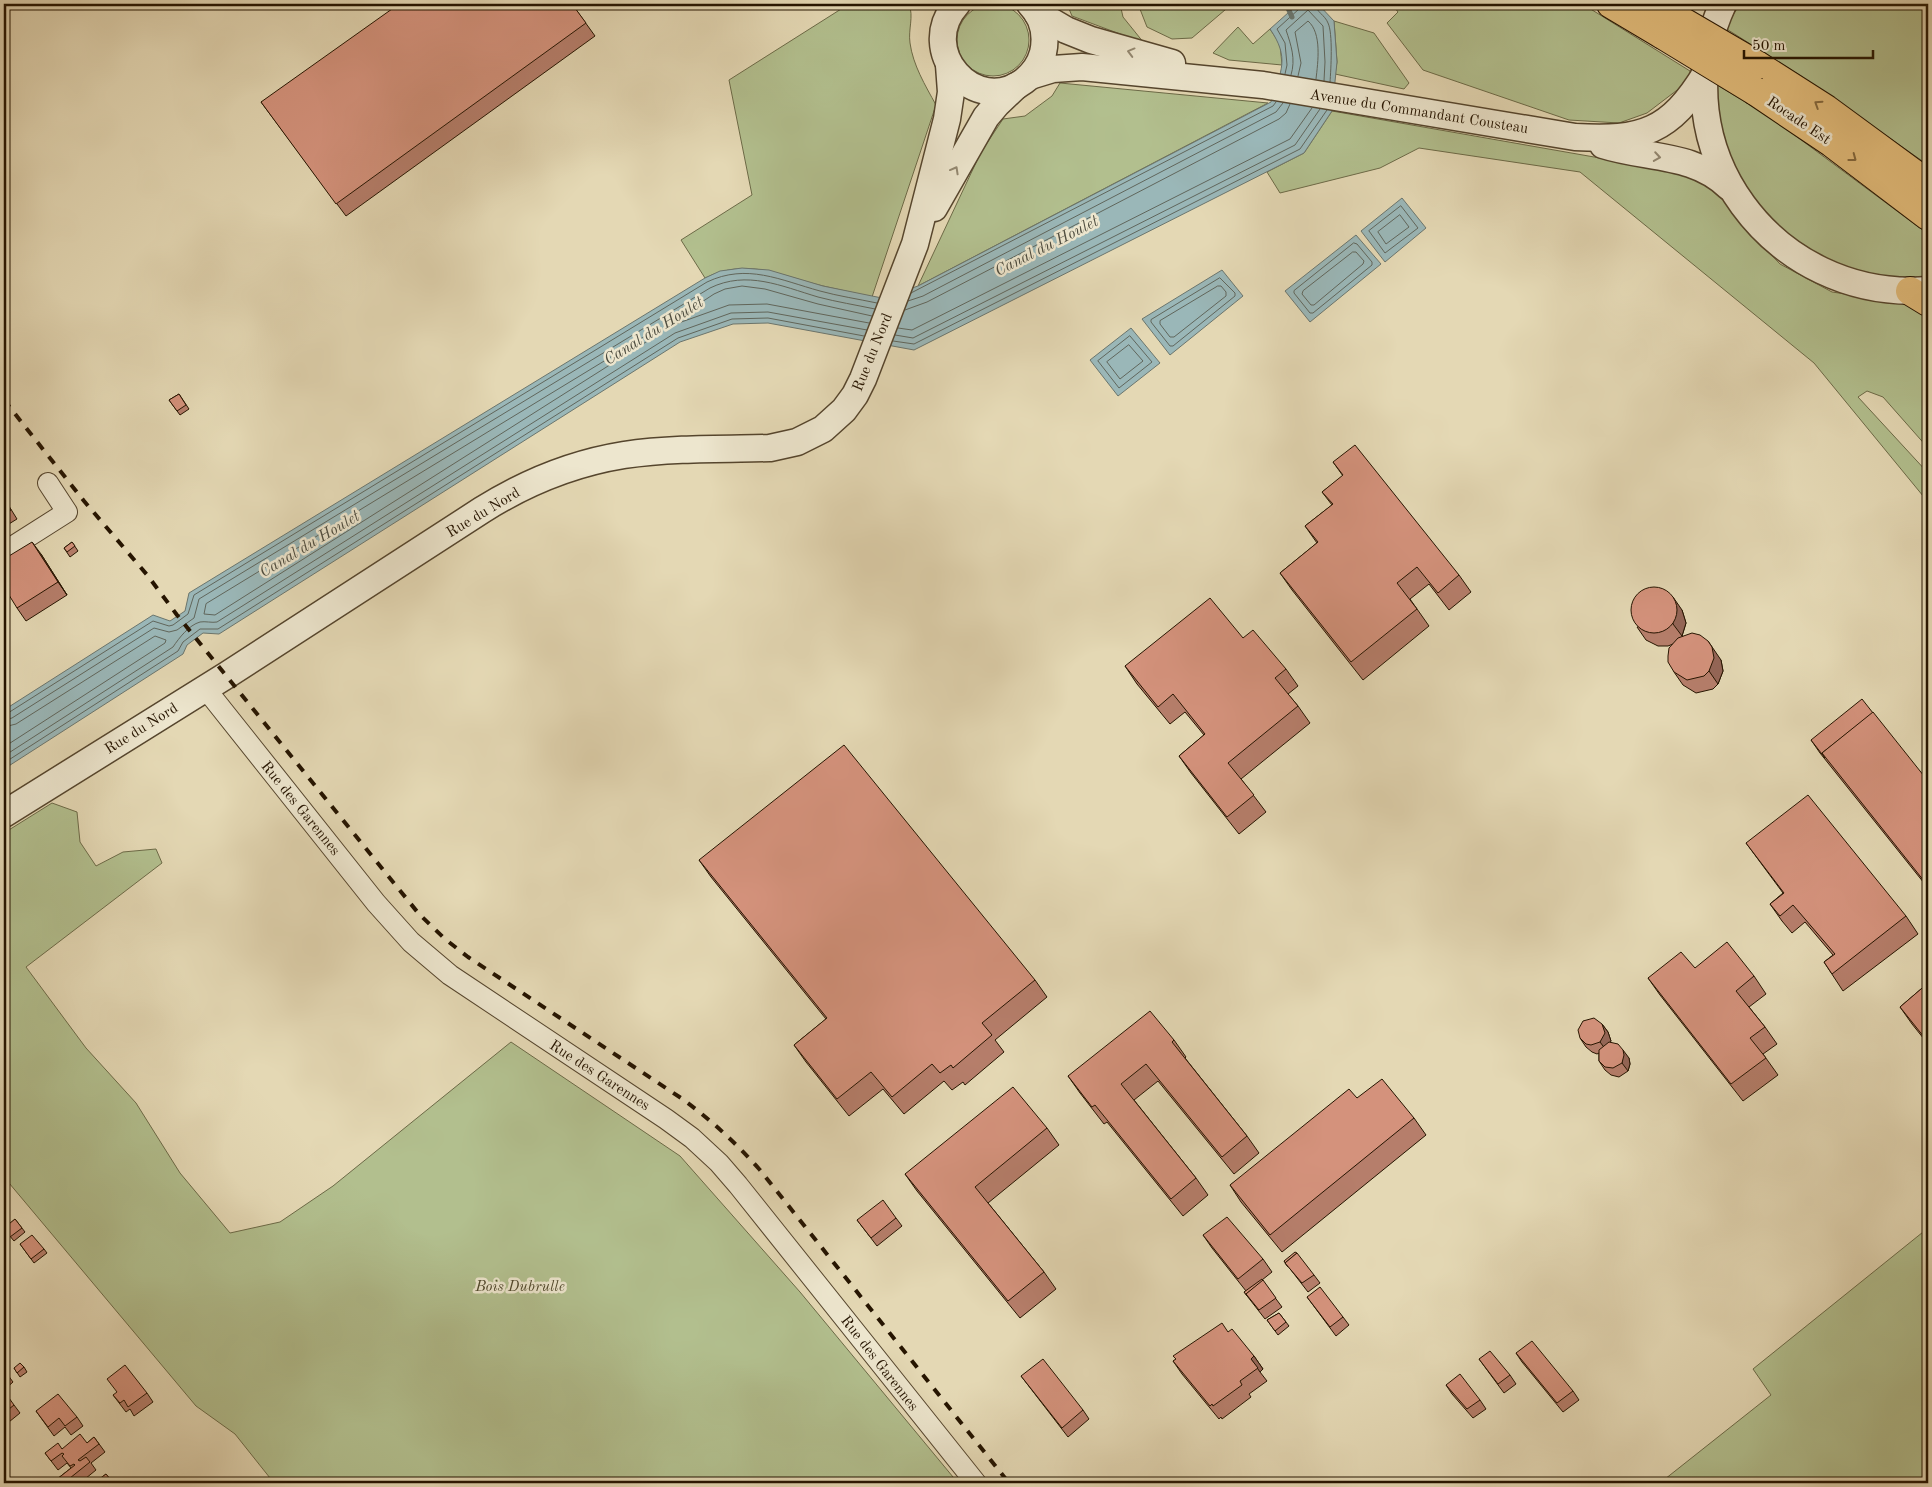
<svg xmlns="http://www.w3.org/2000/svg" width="1932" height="1487" viewBox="0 0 1932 1487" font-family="'Old Standard TT',serif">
<rect width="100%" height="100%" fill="#e4d8b4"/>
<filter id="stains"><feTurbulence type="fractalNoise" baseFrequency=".004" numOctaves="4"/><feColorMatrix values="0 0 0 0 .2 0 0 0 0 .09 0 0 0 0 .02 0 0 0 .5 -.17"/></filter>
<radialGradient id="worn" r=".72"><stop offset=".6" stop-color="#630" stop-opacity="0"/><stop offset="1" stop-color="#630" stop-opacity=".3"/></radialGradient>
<!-- green -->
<g fill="#b2bf8e" stroke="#6c6a47">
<circle cx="993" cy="40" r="36"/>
<path d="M 849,4 L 909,4 C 914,17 908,29 910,43 C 913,65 925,85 936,105 L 872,297 C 856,293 839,290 823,286 C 781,276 748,257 705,278 L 681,240 L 752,195 L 729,80 Z"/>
<polygon points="1067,4 1120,4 1123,17 1144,43 1072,16"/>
<polygon points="1138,4 1232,4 1192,38 1172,39 1147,27"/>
<polygon points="1392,4 1579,4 1589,8 1690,71 1689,81 1647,113 1619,123 1569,120 1423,70 1387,23 1398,12"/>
<polygon points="1740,4 1928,4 1928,165 1801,76 1725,28"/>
<polygon points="1334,21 1374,33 1409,83 1404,89 1335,74 1337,62"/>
<polygon points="1238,27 1253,44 1270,29 1280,44 1282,65 1229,60 1213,53"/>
<polygon points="1060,83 1268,103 918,286 981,152 1003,119 1025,116 1052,96"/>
<polygon points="1714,83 1773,119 1928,234 1928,276 1909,279 1860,274 1817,254 1785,235 1753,200 1730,157 1717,113"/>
<polygon points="1332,111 1691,174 1719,193 1759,242 1780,264 1832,292 1914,304 1928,318 1928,448 1883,397 1867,391 1858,397 1928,473 1928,502 1814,363 1580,172 1419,148 1380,168 1280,193 1267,172 1304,153"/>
<polygon points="52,803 77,812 80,842 96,866 123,852 156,849 162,863 26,967 86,1048 136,1103 180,1173 230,1233 280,1222 333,1186 511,1042 680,1156 800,1292 958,1483 274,1483 235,1434 196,1406 4,1177 4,833"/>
<polygon points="1928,1228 1928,1483 1668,1483 1665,1479 1771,1395 1753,1369"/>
</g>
<!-- water -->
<g fill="#9ab7b8" stroke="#6b766e">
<path d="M 1298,4 L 1318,4 L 1334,21 L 1337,62 L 1332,111 L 1304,153 L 914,350 L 768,323 L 733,324 L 680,342 L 219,634 L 203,633 L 187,645 L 183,654 L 4,769 L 4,710 L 153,615 L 170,621 L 185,611 L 189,593 L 705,278 L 720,271 L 742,268 L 769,270 L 823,286 L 882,298 L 918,286 L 1271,102 C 1281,71 1290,58 1270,29 Z"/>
<polygon points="1402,198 1426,228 1385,262 1361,231"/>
<polygon points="1356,235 1381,264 1310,322 1285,291"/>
<polygon points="1222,270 1243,296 1170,355 1142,319"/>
<polygon points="1131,328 1160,363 1118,396 1090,360"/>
</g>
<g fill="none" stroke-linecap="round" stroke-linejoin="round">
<!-- shore -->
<g stroke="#60665c" stroke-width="1">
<path d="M 1315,4 C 1316,12 1325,15 1328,23 C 1333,33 1331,69 1330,82"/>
<polyline points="1285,74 1287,65 1285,43 1277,29 1299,9 1301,4"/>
<path d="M 1291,75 C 1296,59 1291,45 1286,30 L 1308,10 L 1323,26 L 1325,62 L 1324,81"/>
<path d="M 1298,76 L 1301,63 L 1295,32 L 1308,21 C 1322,33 1318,62 1316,79"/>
<polygon points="1401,206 1418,228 1385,253 1369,231"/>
<polygon points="1400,215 1409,227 1386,244 1378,232"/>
<polygon points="1354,243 1357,244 1372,262 1372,265 1313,313 1310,313 1294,293 1294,291"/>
<polygon points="1353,252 1356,252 1364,261 1363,264 1314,305 1311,305 1302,294 1303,291"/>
<polygon points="1220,278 1235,293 1235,296 1173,346 1170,346 1151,322 1151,320"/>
<polygon points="1218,286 1221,286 1226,292 1226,296 1174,337 1170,337 1160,324 1160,321"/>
<polyline points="911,293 1273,106 1276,102"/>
<polyline points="908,301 923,296 1276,112 1283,103"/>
<polyline points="905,310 927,302 1279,119 1286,113 1290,104"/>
<polyline points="869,323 767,304 729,305 673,325 670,323 714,294 725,289 742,286 765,289 818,304 872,316"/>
<polyline points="898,328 912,330 1290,139 1312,108"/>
<polygon points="654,331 657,332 657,335 215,615 204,614 206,604"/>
<polyline points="895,335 913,338 1295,145 1320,109"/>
<polygon points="1130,336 1152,362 1119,388 1098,361"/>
<polyline points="893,341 914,344 1300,149 1327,110"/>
<polygon points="1129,345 1143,361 1120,379 1107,362"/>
<path d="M 4,714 L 8,713 L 153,621 L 169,626 L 173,625 L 188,614 L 194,595 L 707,282 C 747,263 780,280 820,291 C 838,296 858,299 877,303"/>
<path d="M 4,720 L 12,718 L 154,628 L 169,632 L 177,630 L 194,618 L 199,599 L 710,288 C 747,270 781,286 818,297 C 837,302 856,305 875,309"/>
<polyline points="4,727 16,724 155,636 166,640 165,643 4,747"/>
<path d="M 4,756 L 173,647 C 179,638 189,625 200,622 C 205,621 212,623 217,622 L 675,333 L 731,313 L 768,312 L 867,330"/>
<polyline points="4,763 178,651 183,642 200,629 218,629 678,338 732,319 768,318 864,336"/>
</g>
<!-- stream -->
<polyline stroke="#6b766e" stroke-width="5" points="1287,6 1292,17"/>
<!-- minor casing -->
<g stroke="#55452d" stroke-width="22">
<g id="minor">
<polyline points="4,552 67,512 48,483"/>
<polyline points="205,688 376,903 411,942 450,975 666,1119 692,1138 719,1163 738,1185 976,1483"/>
</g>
</g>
<!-- tertiary casing -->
<g stroke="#55452d" stroke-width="29">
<g id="tertiary">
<path d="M 957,4 C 915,50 975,118 1024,81 C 1033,74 1040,64 1043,53 C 1047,35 1043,17 1030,4"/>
<path d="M 1723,4 C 1657,147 1774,302 1928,290"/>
<polyline points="1037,13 1066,30 1091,40 1172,63"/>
<path d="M 1030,76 L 1053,69 L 1082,67 L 1263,85 L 1575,137 C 1642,141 1670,132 1706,73"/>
<path d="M 1603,145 C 1647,159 1694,153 1729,187"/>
<polyline points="934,208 986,117 997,104 1016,86"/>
<path d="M 4,814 L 227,675 L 482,510 C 525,483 574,463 624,455 C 672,448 721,449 770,448 L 797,442 L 823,429 L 844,410 L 855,395 L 863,379 L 915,244 L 947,119 L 951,92 L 949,65"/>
</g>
</g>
<!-- trunk casing -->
<g stroke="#251400" stroke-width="30">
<g id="trunk">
<polyline points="1611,4 1663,35"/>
<polyline points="1652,4 1668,13"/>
<polyline points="1757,65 1826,109 1928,184"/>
<polyline points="1755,91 1832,143 1928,216"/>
<polyline points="1910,291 1928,302"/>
</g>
</g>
<!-- minor -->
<use href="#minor" stroke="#ede6ce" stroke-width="20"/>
<!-- tertiary -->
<use href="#tertiary" stroke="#ede6ce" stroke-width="26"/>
<!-- trunk -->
<use href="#trunk" stroke="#e2bc7a" stroke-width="28"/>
<!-- rail -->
<path stroke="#251400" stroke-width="4" stroke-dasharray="9 9" stroke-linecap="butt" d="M 4,400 L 84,501 L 148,576 L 177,615 L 419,914 L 445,939 L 468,957 L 681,1098 C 710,1119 736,1143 760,1170 L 1009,1483"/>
<!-- trunk-bridge casing -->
<g stroke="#251400" stroke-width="30" stroke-linecap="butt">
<g id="trunk-bridge">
<polyline points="1668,13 1757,65"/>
<polyline points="1663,35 1755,91"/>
</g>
</g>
<!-- trunk-bridge -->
<use href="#trunk-bridge" stroke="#e2bc7a" stroke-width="28"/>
</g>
<!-- wall -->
<g fill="#b67e6b" stroke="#251400">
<polygon points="572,4 595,36 346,216 261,102"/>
<polygon points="179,394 189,409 180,415 169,400"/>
<polygon points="1333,462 1459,575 1471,592 1449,610 1429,584 1410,599 1429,626 1363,680 1292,590 1280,573 1317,543 1305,526 1332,505 1322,492 1343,476"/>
<polygon points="4,498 17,519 4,527"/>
<polygon points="72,542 78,551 70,557 64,548"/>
<polygon points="41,554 67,595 26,621 17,608"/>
<polygon points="1682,610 1686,623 1682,636 1721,660 1723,671 1718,684 1713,689 1696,693 1683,685 1674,672 1673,644 1668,646 1658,646 1646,640 1637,627"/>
<polygon points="1243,638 1286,669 1298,686 1288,694 1298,706 1310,723 1241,779 1266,812 1239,834 1191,773 1179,756 1204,735 1185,712 1170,724 1137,684 1125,666"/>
<polygon points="1811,740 1928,781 1928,888 1820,753"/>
<polygon points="1746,843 1906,916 1918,934 1843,991 1824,962 1833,955 1805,922 1792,933 1782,921 1770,904 1783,893"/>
<polygon points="699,860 1035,980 1047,997 995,1040 1004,1052 965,1085 963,1082 952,1090 944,1081 904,1114 883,1089 849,1116 806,1062 794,1045 826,1019 711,877"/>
<polygon points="1695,968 1754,976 1766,994 1749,1007 1765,1027 1777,1044 1763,1054 1778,1075 1743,1101 1660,995 1648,978"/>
<polygon points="1928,983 1928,1044 1912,1024 1900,1007"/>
<polygon points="1602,1024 1608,1032 1611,1041 1610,1042 1629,1058 1630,1064 1628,1071 1619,1077 1611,1075 1605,1070 1599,1061 1599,1053 1597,1054 1592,1052 1586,1047 1580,1038"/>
<polygon points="1174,1040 1186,1057 1185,1058 1247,1136 1259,1153 1234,1174 1158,1081 1134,1100 1196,1178 1208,1195 1183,1216 1107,1122 1104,1124 1080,1093 1068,1076"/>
<polygon points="1357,1098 1414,1118 1426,1135 1282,1252 1241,1202 1230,1185"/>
<polygon points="1047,1128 1059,1145 988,1203 1044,1272 1056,1289 1020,1318 917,1191 905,1174"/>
<polygon points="896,1218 902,1226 877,1246 857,1220"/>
<polygon points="15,1219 25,1232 14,1241 4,1229"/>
<polygon points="1203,1235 1263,1259 1272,1272 1262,1280 1282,1307 1265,1319 1244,1292 1246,1291 1212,1248"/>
<polygon points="20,1244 44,1249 47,1253 34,1263"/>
<polygon points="1284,1261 1314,1275 1320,1283 1308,1292"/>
<polygon points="1307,1297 1343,1317 1349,1325 1336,1336"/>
<polygon points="1279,1313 1289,1326 1278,1335 1267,1320"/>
<polygon points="1228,1332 1254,1356 1263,1369 1260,1372 1267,1381 1249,1394 1251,1397 1222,1419 1221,1417 1219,1419 1182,1374 1173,1361"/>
<polygon points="1516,1353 1573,1391 1579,1400 1563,1412 1522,1362"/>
<polygon points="1479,1359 1510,1375 1516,1384 1504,1393"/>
<polygon points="24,1367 27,1372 20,1377 14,1368"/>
<polygon points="7,1374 13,1382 4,1390 4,1377"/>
<polygon points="1021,1376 1083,1410 1089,1419 1068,1437"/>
<polygon points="1446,1385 1480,1400 1486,1409 1473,1418 1452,1394"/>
<polygon points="147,1393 153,1402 134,1416 130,1409 126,1412 113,1395"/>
<polygon points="4,1401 14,1405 20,1413 4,1426"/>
<polygon points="36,1411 77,1417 83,1426 71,1435 65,1427 54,1436"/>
<polygon points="94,1437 105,1452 91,1463 96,1470 80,1483 52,1483 71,1468 67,1463 58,1470 45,1453 87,1443"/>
<polygon points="4,1448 8,1453 4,1457"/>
<polygon points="4,1463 9,1470 4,1474"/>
<polygon points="106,1474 113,1483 94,1483"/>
</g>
<!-- shaded-wall -->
<g fill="#946657" stroke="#251400">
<polygon points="32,542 41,554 67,595 58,582"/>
<polygon points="1673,597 1682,610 1686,623 1682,636 1673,624"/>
<polygon points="1708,641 1721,660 1723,671 1718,684 1709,671"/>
<polygon points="1602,1024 1608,1032 1611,1041 1606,1050 1600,1042"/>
<polygon points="1623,1050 1629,1058 1630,1064 1628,1071 1622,1063"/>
<polygon points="1254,1356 1263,1369 1260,1372 1251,1359"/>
</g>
<!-- building -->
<g fill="#d4927c" stroke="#251400">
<polygon points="399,4 572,4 586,23 336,204 261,102"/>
<polygon points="179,394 186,405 177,411 169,400"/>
<polygon points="1355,445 1459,575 1438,593 1417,567 1397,583 1417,609 1351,662 1280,573 1318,542 1305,526 1333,504 1322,492 1343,475 1333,462"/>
<polygon points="4,499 11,510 4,515"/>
<polygon points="32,542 58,582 17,608 4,587 4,559"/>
<polygon points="72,542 75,546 67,552 64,548"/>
<circle cx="1654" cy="610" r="23"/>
<polygon points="1210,598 1243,638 1253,630 1286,669 1275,678 1298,706 1228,763 1254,795 1227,817 1179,756 1205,734 1173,694 1158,707 1125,666"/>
<polygon points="1692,633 1700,635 1708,641 1712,647 1714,658 1709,671 1704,676 1687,680 1674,672 1668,662 1668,656 1669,648 1678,638"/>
<polygon points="1862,699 1873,713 1822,753 1825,758 1811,740"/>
<polygon points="1873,712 1928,781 1928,886 1822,753"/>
<polygon points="844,745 1035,980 982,1023 992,1035 953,1068 951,1065 940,1073 932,1064 892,1097 871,1072 837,1099 794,1045 827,1018 699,860"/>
<polygon points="1808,795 1906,916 1832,974 1824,962 1835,954 1793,905 1780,916 1770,904 1784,893 1746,843"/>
<polygon points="1727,942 1754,976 1736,991 1765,1027 1750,1038 1766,1058 1731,1084 1648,978 1681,952 1695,968"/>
<polygon points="1928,983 1928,1042 1900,1007"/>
<polygon points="1150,1011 1174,1040 1172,1042 1247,1136 1222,1157 1146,1064 1121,1084 1196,1178 1171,1199 1095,1105 1092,1107 1068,1076"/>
<polygon points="1594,1018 1602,1024 1605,1033 1600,1042 1591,1045 1586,1044 1580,1038 1578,1030 1583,1021"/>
<polygon points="1609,1042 1618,1044 1623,1050 1624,1055 1622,1063 1613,1068 1605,1067 1599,1061 1599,1050"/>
<polygon points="1382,1079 1414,1118 1270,1235 1230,1185 1349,1089 1357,1098"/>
<polygon points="1013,1087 1047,1128 975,1187 1044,1272 1008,1301 905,1174"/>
<polygon points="883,1200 896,1218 871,1238 857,1220"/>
<polygon points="1227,1217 1263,1259 1238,1279 1203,1235"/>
<polygon points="15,1219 22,1228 10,1237 4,1229 4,1228"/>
<polygon points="32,1235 44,1249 31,1259 20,1244"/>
<polygon points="1295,1252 1297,1253 1285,1263 1288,1267 1284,1261"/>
<polygon points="1297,1253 1314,1275 1302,1283 1285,1263"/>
<polygon points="1262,1279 1263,1281 1246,1294 1249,1298 1244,1292"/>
<polygon points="1263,1280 1276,1298 1259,1310 1246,1294"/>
<polygon points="1320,1287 1343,1317 1330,1327 1307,1297"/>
<polygon points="1279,1313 1286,1322 1275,1331 1267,1320"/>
<polygon points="1222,1323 1228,1332 1232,1329 1254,1356 1251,1359 1258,1368 1240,1381 1242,1385 1213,1406 1212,1404 1210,1406 1173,1361 1176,1359 1173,1356"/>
<polygon points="1532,1341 1573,1391 1557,1403 1516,1353"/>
<polygon points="1490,1351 1510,1375 1498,1384 1479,1359"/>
<polygon points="1043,1359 1083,1410 1062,1428 1021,1376"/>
<polygon points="20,1363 24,1367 17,1373 14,1368"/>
<polygon points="125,1365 147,1393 128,1407 124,1400 120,1403 113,1395 117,1392 107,1379"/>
<polygon points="7,1374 10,1378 4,1383 4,1377"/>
<polygon points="1460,1374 1480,1400 1467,1409 1446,1385"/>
<polygon points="58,1394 77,1417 65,1426 59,1418 48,1427 36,1411"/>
<polygon points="9,1398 14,1405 4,1413 4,1401"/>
<polygon points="80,1434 87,1443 94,1437 99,1444 78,1460 80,1461 86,1457 90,1462 70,1478 73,1482 72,1483 52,1483 75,1465 74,1464 70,1466 62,1456 64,1454 62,1453 51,1461 45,1453 58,1443 62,1449"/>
<polygon points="106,1474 110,1479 106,1483 94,1483"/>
</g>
<!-- one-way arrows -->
<defs><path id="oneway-chevron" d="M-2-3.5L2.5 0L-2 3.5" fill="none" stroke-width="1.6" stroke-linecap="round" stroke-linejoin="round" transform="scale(1.25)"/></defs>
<g stroke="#938871">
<use href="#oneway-chevron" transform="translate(1131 52) rotate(-165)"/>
<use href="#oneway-chevron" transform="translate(1657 157) rotate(9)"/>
<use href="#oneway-chevron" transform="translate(955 170) rotate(-61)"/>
</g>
<g stroke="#84683d">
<use href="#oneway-chevron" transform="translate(1818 104) rotate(-147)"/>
<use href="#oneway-chevron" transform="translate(1853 158) rotate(37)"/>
</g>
<g text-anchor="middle" stroke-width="5" stroke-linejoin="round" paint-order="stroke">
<!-- street labels -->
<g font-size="15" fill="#251400" stroke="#ede6ce">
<text transform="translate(1419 111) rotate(9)" y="5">Avenue du Commandant Cousteau</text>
<text transform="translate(1799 120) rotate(34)" y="5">Rocade Est</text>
<text transform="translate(872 352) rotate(-68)" y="5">Rue du Nord</text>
<text transform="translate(483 512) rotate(-31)" y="5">Rue du Nord</text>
<text transform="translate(141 728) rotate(-32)" y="5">Rue du Nord</text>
<text transform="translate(301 808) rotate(51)" y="5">Rue des Garennes</text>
<text transform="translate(600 1075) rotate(33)" y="5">Rue des Garennes</text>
<text transform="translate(880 1363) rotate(52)" y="5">Rue des Garennes</text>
</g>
<!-- park labels -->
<g font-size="15" font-style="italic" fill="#4f472b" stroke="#ede6ce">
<text x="520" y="1291">Bois Dubrulle</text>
</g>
<!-- water labels -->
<g font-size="16" font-style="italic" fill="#4e4d40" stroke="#ede6ce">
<text transform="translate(1046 245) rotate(-27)" y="6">Canal du Houlet</text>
<text transform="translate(653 330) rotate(-32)" y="6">Canal du Houlet</text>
<text transform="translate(309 543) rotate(-31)" y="6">Canal du Houlet</text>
</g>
</g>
<!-- margin -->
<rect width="1932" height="1487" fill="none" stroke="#e4d8b4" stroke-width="20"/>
<rect x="5" y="5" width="1922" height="1477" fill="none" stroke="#251400" stroke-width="2.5"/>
<rect x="10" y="10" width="1912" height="1467" fill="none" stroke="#251400"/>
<!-- scale -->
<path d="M1744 50v8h129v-8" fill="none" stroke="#251400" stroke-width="2.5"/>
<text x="1752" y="50" font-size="15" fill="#251400" stroke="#ede6ce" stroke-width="4" paint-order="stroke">50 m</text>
<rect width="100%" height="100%" filter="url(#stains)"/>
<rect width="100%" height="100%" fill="url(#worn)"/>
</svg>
